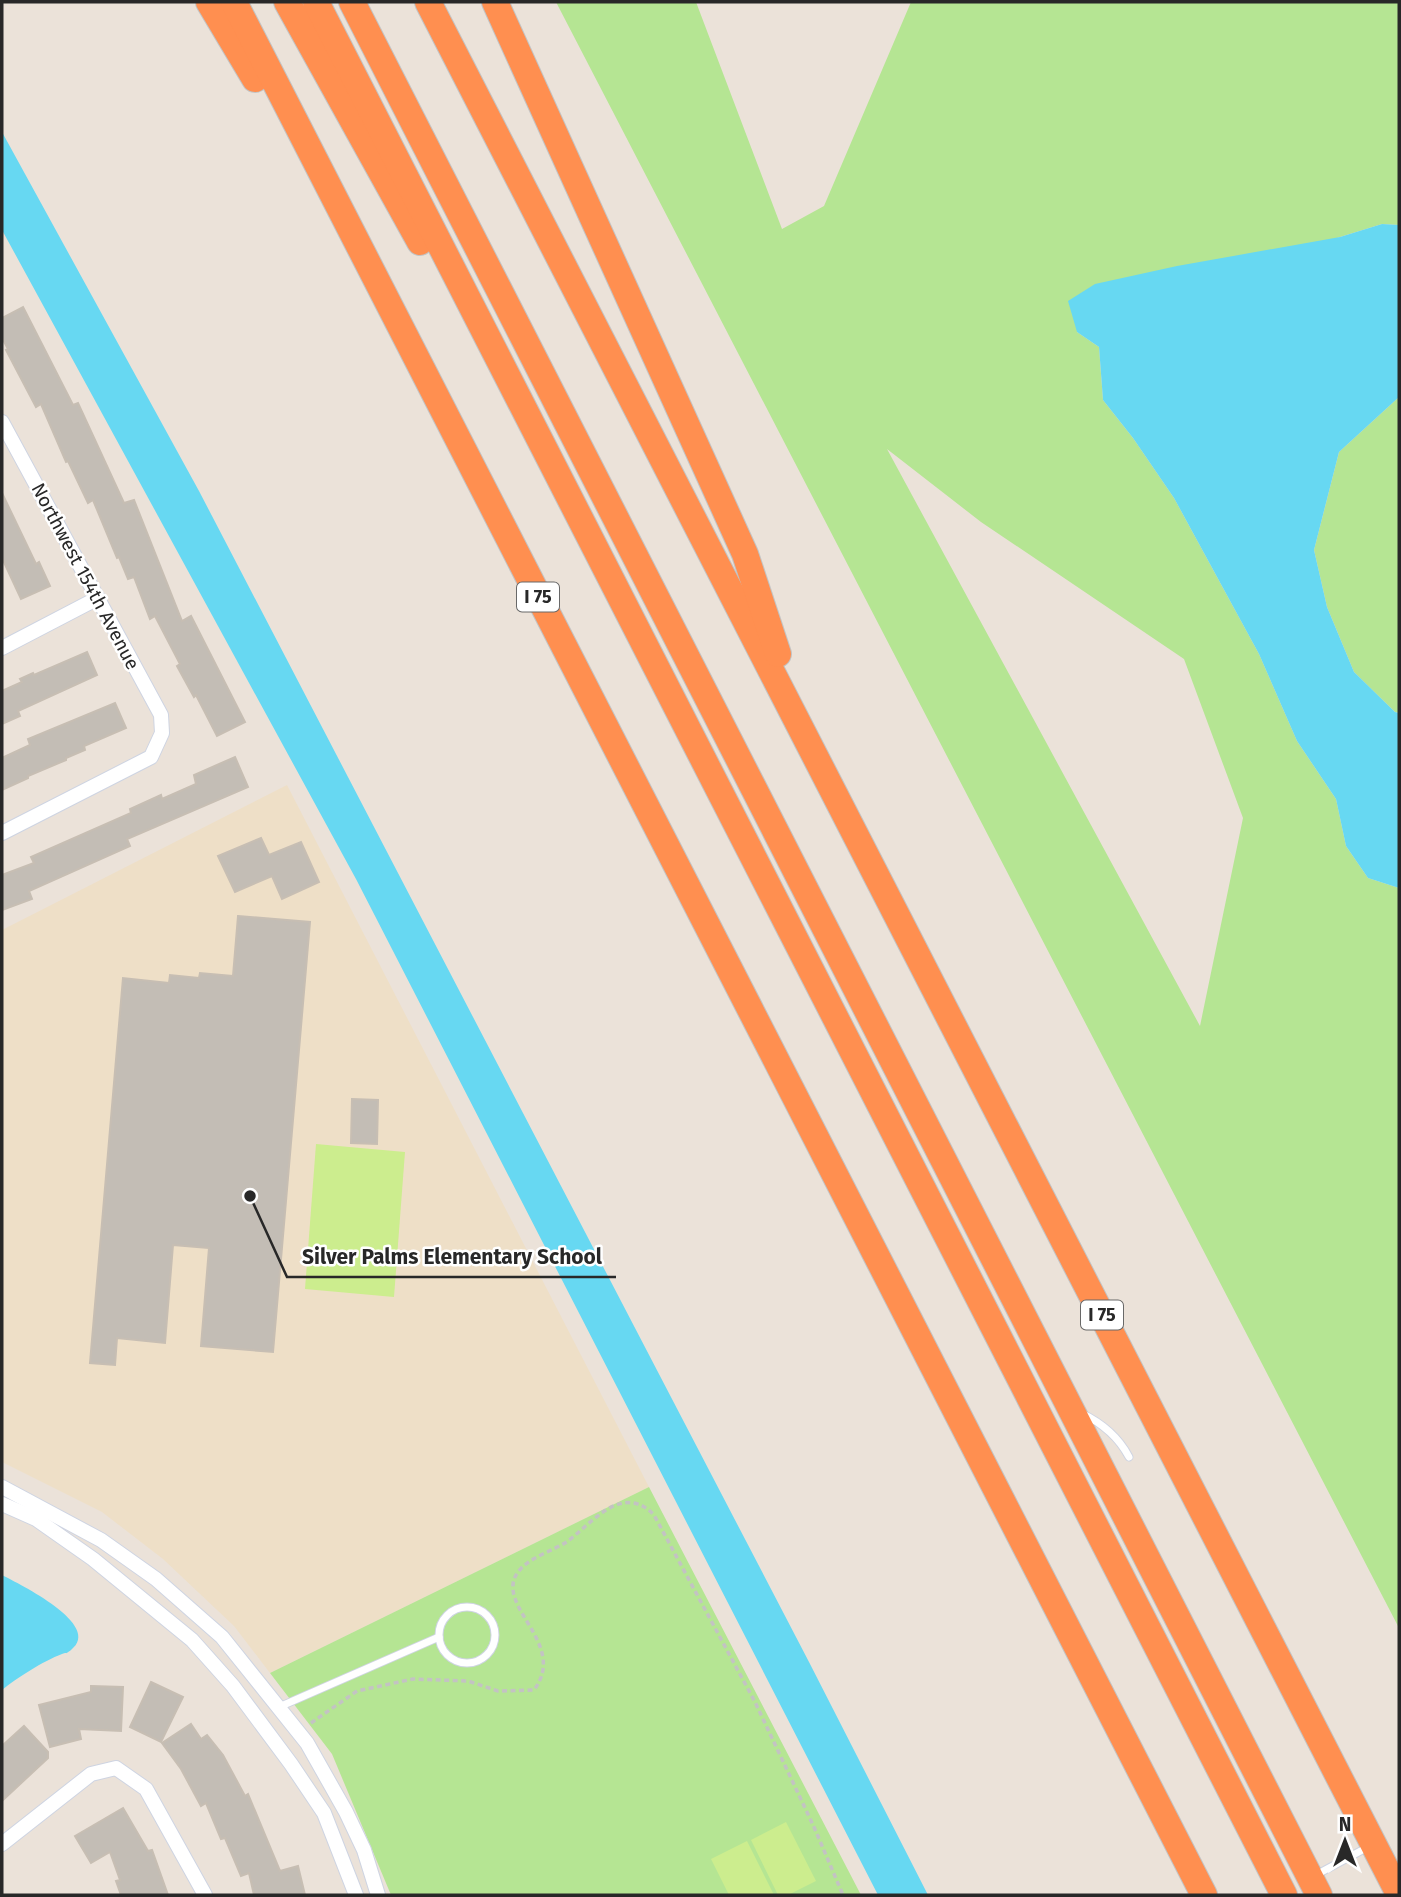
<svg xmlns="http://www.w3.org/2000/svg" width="1401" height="1897" viewBox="0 0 1401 1897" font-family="'Fira Sans',sans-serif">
<rect width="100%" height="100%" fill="#ebe2d9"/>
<!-- education -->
<polygon fill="#eedfc7" points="287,785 649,1487 270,1673 234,1626 163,1559 102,1512 2,1462 2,930"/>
<!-- green -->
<g fill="#b5e593" fill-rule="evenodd">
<path d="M 556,2 L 696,2 L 782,229 L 824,206 L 911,2 L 1399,2 L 1399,225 L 1382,224 L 1340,237 L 1077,332 L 1099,347 L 1103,400 L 1133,438 L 1174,498 L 1259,654 L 1297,741 L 1336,799 L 1346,846 L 1368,878 L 1399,888 L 1399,1628 ZM 887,449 L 981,522 L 1184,659 L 1243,818 L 1200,1026 Z"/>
<polygon points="1399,397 1399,713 1395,712 1354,672 1327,607 1314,550 1339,452"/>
<polygon points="649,1487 861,1895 391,1895 332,1754 270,1673"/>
</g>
<!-- pitch -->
<g fill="#cced8e">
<polygon points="316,1144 405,1152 394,1297 305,1289"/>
<polygon points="786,1822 816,1881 788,1895 778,1895 751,1840"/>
<polygon points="747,1841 774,1895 729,1895 711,1859"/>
</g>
<!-- water -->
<g fill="#67d8f2">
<polygon points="2,132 199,491 809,1662 928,1895 878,1895 356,879 2,230"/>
<polygon points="1382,224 1399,225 1399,397 1339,452 1314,550 1327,607 1354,672 1395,712 1399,713 1399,888 1368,878 1346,846 1336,799 1297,741 1259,654 1174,498 1133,438 1103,400 1099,347 1077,332 1068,301 1095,284 1177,266 1340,237"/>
<path d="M 2,1575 C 19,1584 104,1625 71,1650 C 63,1656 69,1651 62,1654 C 43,1661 17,1678 2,1690 Z"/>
</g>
<!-- building -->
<g fill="#c3bdb5" stroke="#c7beb3" stroke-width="2">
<polygon points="23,307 73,405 78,403 124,503 134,500 182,621 191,616 245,722 217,736 196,695 194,697 177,666 180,664 155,616 150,619 134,577 128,579 119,557 117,558 93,500 88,503 68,461 66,462 41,404 36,407 6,350 8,349 2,338 2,318"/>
<polygon points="2,493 36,564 39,562 50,586 21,599 2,558"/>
<polygon points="87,652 97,675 18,711 20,716 2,724 2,691 22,682 20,679 33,673 34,675"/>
<polygon points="115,703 126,728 84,746 85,750 66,758 66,760 28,776 28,778 2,790 2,758 30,745 28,739"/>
<polygon points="235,757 248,787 127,839 130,846 29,891 32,899 2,910 2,875 34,863 31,857 131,813 130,809 161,795 162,799 196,784 194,775"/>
<polygon points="261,838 269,855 301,842 319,882 282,899 272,876 235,892 218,856"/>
<polygon points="238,916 310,922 273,1352 201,1346 209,1248 173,1245 165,1343 117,1338 115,1365 90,1363 123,978 169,983 170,975 199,978 200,973 233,976"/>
<polygon points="352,1099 378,1100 377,1144 351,1143"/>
<polygon points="151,1682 183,1697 161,1742 130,1727"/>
<polygon points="91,1686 123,1687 121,1731 79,1729 81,1739 50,1747 39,1705 91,1692"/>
<polygon points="191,1724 201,1739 207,1735 223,1755 245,1796 248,1794 280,1871 298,1866 305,1895 254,1895 249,1873 241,1876 225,1838 221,1839 206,1803 201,1806 181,1769 162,1743"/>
<polygon points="24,1726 48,1752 48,1758 2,1801 2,1746"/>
<polygon points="123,1808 148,1851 152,1850 168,1895 121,1895 116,1881 120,1880 110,1852 91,1863 75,1836"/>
</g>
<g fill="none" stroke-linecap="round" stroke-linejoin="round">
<!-- service casing -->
<g stroke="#ced4e2" stroke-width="9">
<g id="service">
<path d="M 1081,1413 C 1102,1423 1118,1436 1129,1457"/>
<circle cx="467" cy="1635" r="28"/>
<polyline points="279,1707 439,1637"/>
<polyline points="1314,1876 1368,1847"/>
</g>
</g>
<!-- minor casing -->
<g stroke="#ced4e2" stroke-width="16">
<g id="minor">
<polyline points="2,422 161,715 162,733 151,757 2,833"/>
<polyline points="2,648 98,598"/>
<polyline points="2,1487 101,1540 156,1579 222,1637 307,1743 346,1812 364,1850 378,1895"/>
<polyline points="2,1504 36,1519 93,1559 192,1640 233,1686 291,1764 324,1813 356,1895"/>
<polyline points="2,1844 91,1774 116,1768 146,1789 205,1895"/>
</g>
</g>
<!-- motorway casing -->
<g stroke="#c3c3c3" stroke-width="28">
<g id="motorway">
<polyline points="209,2 255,79"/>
<polyline points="234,2 1204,1895"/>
<polyline points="287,2 420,242"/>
<polyline points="316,2 1284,1895"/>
<polyline points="352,2 1319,1895"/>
<polyline points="428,2 1399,1894"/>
<polyline points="495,2 745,554 778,654"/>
</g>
</g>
<!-- path -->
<path stroke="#c3c3c3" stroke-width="3.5" stroke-dasharray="5 3.5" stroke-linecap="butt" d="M 311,1723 L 357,1691 L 413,1679 L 468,1681 L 498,1691 L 534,1690 C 569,1643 493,1606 518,1572 C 529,1557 553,1551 568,1541 C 581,1531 592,1519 606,1510 C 624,1499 640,1500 654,1515 L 755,1702 L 814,1827 L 843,1895"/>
<!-- service -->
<use href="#service" stroke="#fff" stroke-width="7"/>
<!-- minor -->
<use href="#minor" stroke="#fff" stroke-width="14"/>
<!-- motorway -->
<use href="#motorway" stroke="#ff8f50" stroke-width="26"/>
</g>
<g text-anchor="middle" stroke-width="5" stroke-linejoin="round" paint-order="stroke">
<!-- shield labels -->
<g fill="#fff" stroke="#686868" stroke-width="2">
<rect x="517" y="582.5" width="42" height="29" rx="5"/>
<rect x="1081" y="1300.5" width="42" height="29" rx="5"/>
</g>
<g font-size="18" font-weight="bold" fill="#282828">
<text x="538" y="603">I 75</text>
<text x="1102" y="1321">I 75</text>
</g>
<!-- street labels -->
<g font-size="19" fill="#282828" stroke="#fff">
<text transform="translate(86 576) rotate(62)" y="7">Northwest 154th Avenue</text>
</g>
</g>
<!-- callouts -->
<path fill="none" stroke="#282828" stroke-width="2.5" d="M250 1196L287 1277H616"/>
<circle fill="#282828" stroke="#fff" stroke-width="2.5" cx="250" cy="1196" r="7"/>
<g font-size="21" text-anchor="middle" font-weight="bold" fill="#282828" stroke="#fff" stroke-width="5" stroke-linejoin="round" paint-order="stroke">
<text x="452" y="1264">Silver Palms Elementary School</text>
</g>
<!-- border -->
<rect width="1401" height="1897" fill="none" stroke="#282828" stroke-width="7"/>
<!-- north arrow -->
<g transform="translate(1345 1841)" stroke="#ffffff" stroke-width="5" paint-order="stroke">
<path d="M0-5L12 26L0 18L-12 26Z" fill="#282828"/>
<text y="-10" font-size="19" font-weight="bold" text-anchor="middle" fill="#282828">N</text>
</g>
</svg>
